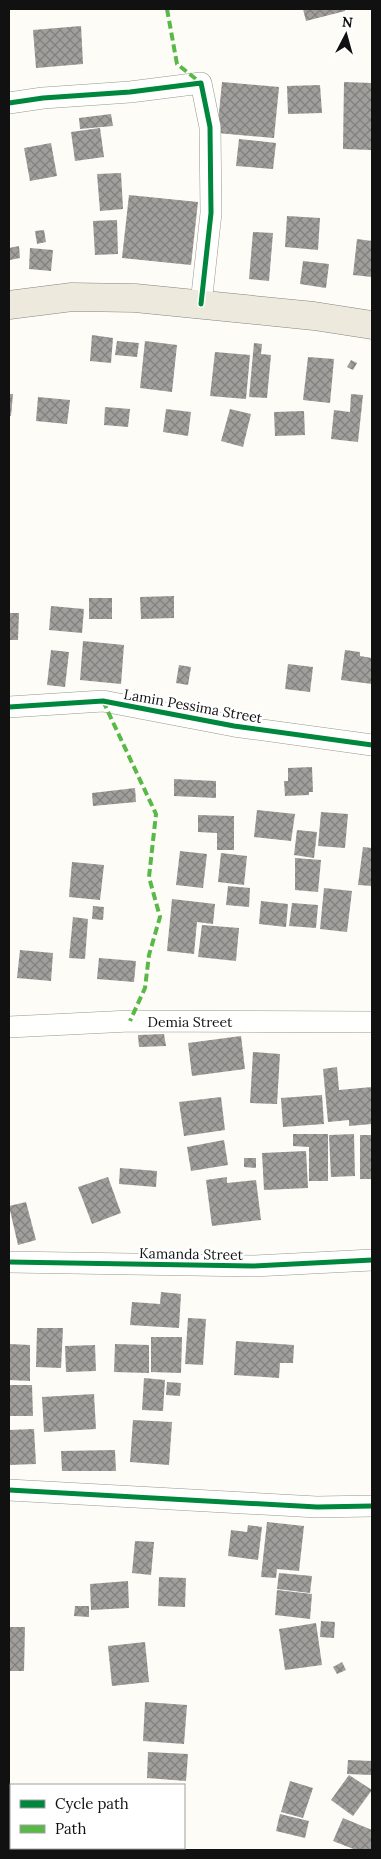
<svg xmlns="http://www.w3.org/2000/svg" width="381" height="1859" viewBox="0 0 381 1859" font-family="Lora,serif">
<defs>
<pattern id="building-cross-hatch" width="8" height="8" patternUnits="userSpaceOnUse" patternTransform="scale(1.25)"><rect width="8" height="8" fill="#a19f9c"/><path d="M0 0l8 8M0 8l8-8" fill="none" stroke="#82807e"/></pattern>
</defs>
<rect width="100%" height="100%" fill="#fdfcf7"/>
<!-- building -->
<g fill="url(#building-cross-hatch)">
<polygon points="303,9 345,9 345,11 306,21"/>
<polygon points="81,26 83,64 36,68 33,30"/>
<polygon points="222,82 279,87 274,138 217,133"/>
<polygon points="344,82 372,83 372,150 343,149"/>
<polygon points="320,85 322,113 288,114 287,86"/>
<polygon points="111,114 113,126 80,129 79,118"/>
<polygon points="100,128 104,157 75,161 71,132"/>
<polygon points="239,139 276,143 273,169 236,166"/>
<polygon points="51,143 57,176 30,181 24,148"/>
<polygon points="121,173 123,209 100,211 97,174"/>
<polygon points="129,195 198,202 191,265 122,258"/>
<polygon points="287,216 320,218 318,250 285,247"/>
<polygon points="117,220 118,254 95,255 93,221"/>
<polygon points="44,230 46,242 37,244 35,231"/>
<polygon points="253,232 273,233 269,281 249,279"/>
<polygon points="357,239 372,241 372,277 353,275"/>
<polygon points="19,246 20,258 10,260 9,248"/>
<polygon points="30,248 53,250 51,271 29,269"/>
<polygon points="303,261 329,264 326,288 300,284"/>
<polygon points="92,335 113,338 111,363 90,361"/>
<polygon points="117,341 139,343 137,357 115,355"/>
<polygon points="145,341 177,345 172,392 140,388"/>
<polygon points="254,343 262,344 261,354 271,355 267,398 249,397"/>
<polygon points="215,352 250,355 246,399 210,396"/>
<polygon points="308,357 334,359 330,403 303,400"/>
<polygon points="351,360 357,363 353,370 347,367"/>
<polygon points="9,394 13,394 11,416 9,416"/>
<polygon points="351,394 363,395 358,442 331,439 334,410 350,412"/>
<polygon points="38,397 70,400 67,424 36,421"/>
<polygon points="105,407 130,409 128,427 104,425"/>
<polygon points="166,409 191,412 188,436 163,432"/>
<polygon points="230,409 251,414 243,447 221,441"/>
<polygon points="304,411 305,435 275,436 274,412"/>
<polygon points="174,596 174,618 141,619 140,597"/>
<rect x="89" y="598" width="23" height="21"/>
<polygon points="51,606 84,609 82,633 49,630"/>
<polygon points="9,613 19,613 18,640 9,640"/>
<polygon points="83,641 124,645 121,684 80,680"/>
<polygon points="51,650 69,652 65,687 47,685"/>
<polygon points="345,650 360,652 360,656 372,658 372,684 341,680"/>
<polygon points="288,664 313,667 310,692 285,689"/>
<polygon points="179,665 191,667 188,685 176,683"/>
<polygon points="312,767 313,792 309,792 309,795 285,796 284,781 288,781 288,768"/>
<polygon points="174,779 216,781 216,798 174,796"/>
<polygon points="135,788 136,802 93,806 92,793"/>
<polygon points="257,810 295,814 291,841 254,837"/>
<polygon points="321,812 348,814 345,848 318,846"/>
<polygon points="198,815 234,816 234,850 217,850 217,833 198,832"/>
<polygon points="297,830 317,832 314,858 294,855"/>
<polygon points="363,847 372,848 372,886 358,885"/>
<polygon points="180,851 207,854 203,888 176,885"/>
<polygon points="221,853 247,856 244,885 218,882"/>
<polygon points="295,858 321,860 318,892 295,890"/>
<polygon points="72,862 104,865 100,900 69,897"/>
<polygon points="228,886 250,888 249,907 226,905"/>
<polygon points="324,888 352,891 347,932 320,929"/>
<polygon points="172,899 215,904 213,924 197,922 194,954 167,951"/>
<polygon points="261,901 288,904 286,927 259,924"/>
<polygon points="292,903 318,905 316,928 289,926"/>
<polygon points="93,906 104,907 103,920 92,919"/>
<polygon points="73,917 88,919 85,959 69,958"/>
<polygon points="202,925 239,928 236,961 198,957"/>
<polygon points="20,950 53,953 51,981 17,978"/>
<polygon points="99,958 136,961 134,982 97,979"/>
<polygon points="164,1034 166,1046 139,1047 138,1035"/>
<polygon points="241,1036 245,1069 192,1076 188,1043"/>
<polygon points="253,1052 280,1054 277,1104 250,1103"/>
<polygon points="337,1067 339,1090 372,1087 372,1124 349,1126 349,1120 328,1122 323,1069"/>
<polygon points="322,1095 324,1124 283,1127 281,1098"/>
<polygon points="221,1097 225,1130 184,1136 179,1102"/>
<polygon points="293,1134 328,1134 328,1181 309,1181 309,1147 293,1146"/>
<polygon points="354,1134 355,1176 331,1177 329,1135"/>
<rect x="360" y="1135" width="12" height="44"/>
<polygon points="224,1140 228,1165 191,1171 187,1147"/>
<polygon points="306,1151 308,1188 264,1190 262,1153"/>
<polygon points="244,1158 256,1158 256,1168 244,1167"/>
<polygon points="120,1168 157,1171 156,1187 119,1184"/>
<polygon points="108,1177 121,1213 92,1224 78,1187"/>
<polygon points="227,1177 227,1183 256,1180 261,1220 212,1226 206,1180"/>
<polygon points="26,1202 36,1240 18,1245 9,1206"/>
<polygon points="161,1292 181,1294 179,1328 130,1325 132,1302 160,1304"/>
<polygon points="188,1318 206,1319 203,1365 185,1364"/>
<polygon points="37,1328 63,1328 61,1368 36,1367"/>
<polygon points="151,1337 182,1337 181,1373 151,1372"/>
<polygon points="236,1341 294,1345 293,1363 280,1363 279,1378 234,1375"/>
<polygon points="9,1344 30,1345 30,1381 9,1380"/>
<polygon points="115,1344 149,1345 149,1373 114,1372"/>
<polygon points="95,1345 96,1371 66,1372 65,1346"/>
<polygon points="144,1378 165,1380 163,1411 142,1410"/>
<polygon points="167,1382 181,1383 180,1396 166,1395"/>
<polygon points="9,1385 32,1385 33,1416 9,1416"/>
<polygon points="94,1394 96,1429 44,1432 42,1397"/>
<polygon points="133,1420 172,1422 169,1465 130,1462"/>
<polygon points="34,1429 36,1464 9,1465 9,1430"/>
<polygon points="115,1450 116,1471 62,1471 61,1451"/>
<polygon points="267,1522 304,1526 299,1571 277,1569 276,1578 261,1577"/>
<polygon points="248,1525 262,1527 258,1560 228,1556 231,1530 247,1532"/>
<polygon points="135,1541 154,1542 151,1575 132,1573"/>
<polygon points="279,1573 312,1576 310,1593 277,1589"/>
<polygon points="159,1577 186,1578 185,1607 158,1606"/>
<polygon points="128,1581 129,1608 91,1610 90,1584"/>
<polygon points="277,1590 312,1594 310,1619 275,1615"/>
<polygon points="75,1606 89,1606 89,1617 74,1616"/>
<polygon points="321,1621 335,1622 334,1638 320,1637"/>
<polygon points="316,1623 322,1665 285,1670 279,1629"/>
<polygon points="10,1627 25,1627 24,1671 9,1671"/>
<polygon points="145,1642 149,1682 112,1686 108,1646"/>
<polygon points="342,1662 346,1670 337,1674 333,1667"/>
<polygon points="145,1702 187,1705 184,1744 143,1741"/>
<polygon points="148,1752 188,1754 186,1781 147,1778"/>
<polygon points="348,1760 372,1761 372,1775 347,1774"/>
<polygon points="349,1775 372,1790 353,1816 331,1800"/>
<polygon points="290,1781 313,1788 303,1818 281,1812"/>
<polygon points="280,1814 309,1821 305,1838 276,1831"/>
<polygon points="343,1818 372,1830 372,1850 356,1850 333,1841"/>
<polygon points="88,1848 125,1848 124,1850 88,1850"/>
</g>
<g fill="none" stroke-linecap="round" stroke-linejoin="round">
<!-- street casing -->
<g stroke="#979795" stroke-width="22">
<g id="street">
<polyline points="9,103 43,98 130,92 201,83 210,127 211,213 201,304"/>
<polyline points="9,707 103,701 234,726 372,745"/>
<polyline points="9,1027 130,1021 372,1022"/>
<polyline points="9,1262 253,1266 372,1260"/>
<polyline points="9,1490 317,1507 372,1506"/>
</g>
</g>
<!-- primary casing -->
<g stroke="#858482" stroke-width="29">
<polyline id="primary" points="9,305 72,297 135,298 314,316 372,325"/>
</g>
<!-- street -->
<use href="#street" stroke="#fffffe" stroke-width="21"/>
<!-- primary -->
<use href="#primary" stroke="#ede9dc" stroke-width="28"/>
<!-- quiet -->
<g stroke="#58b947" stroke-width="4" stroke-dasharray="8 4" stroke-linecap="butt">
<polyline points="167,9 177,64 201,83"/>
<polyline points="103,701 156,814 149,877 160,917 149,955 145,988 130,1021"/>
</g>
<!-- cycleway casing -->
<g stroke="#fff" stroke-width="8">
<g id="cycleway">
<polyline points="9,103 43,98 130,92 201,83 210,127 211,213 201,304"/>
<polyline points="9,707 103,701 234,726 372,745"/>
<polyline points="9,1262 253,1266 372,1260"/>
<polyline points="9,1490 317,1507 372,1506"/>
</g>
</g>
<!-- cycleway -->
<use href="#cycleway" stroke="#00873e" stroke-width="5"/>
</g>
<g text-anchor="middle" stroke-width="5" stroke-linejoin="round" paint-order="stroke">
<!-- street labels -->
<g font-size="14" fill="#111" stroke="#fff">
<text transform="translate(193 706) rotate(10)" y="5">Lamin Pessima Street</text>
<text x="190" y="1027">Demia Street</text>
<text transform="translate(191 1254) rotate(1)" y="5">Kamanda Street</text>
</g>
</g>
<!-- border -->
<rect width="381" height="1859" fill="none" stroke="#111111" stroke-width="20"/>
<!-- legend -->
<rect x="10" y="1784" width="175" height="65" fill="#ffffff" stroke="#a0a0a0"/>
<rect x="20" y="1800" width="25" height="8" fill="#00873e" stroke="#a0a0a0"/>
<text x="55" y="1809" font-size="15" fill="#111111">Cycle path</text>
<rect x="20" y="1825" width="25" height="8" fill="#58b947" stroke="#a0a0a0"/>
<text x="55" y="1834" font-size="15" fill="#111111">Path</text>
<!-- north arrow -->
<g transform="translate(346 35) rotate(6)" stroke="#ffffff" stroke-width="4" paint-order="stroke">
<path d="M0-4L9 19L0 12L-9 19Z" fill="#111111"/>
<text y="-8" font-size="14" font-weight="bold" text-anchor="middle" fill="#111111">N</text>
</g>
</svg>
